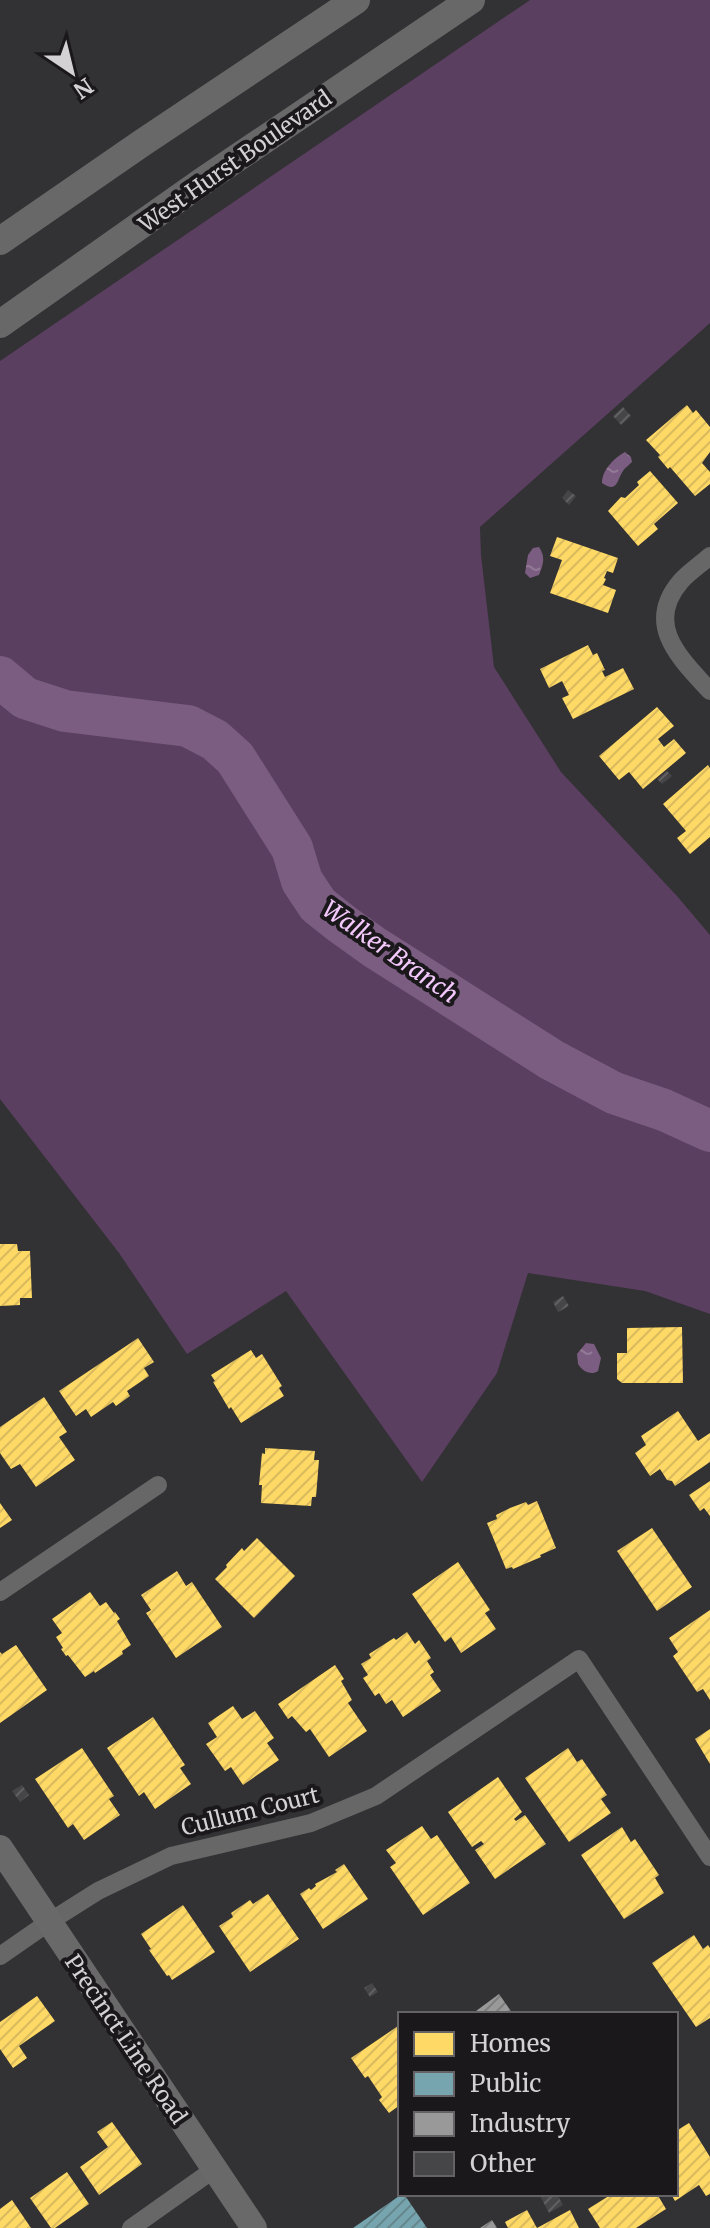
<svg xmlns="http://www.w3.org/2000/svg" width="710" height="2228" viewBox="0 0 710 2228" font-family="Merriweather,serif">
<defs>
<pattern id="water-ripples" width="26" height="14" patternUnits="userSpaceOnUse" patternTransform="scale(2)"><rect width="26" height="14" fill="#7b5d81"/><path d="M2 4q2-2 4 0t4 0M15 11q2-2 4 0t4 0" fill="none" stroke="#937b98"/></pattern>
<pattern id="homes-hatch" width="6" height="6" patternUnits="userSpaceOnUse" patternTransform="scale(2)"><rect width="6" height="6" fill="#ffd966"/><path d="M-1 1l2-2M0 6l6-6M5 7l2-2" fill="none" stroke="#d9ba5e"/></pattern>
<pattern id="public-hatch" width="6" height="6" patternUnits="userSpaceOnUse" patternTransform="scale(2)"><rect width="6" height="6" fill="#76a5af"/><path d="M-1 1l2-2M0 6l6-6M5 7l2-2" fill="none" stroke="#66868d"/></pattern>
<pattern id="industry-hatch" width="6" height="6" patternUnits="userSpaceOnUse" patternTransform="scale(2)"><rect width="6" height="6" fill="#999"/><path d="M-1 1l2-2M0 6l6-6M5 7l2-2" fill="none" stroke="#7e7e7e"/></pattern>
<pattern id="building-hatch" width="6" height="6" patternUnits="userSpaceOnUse" patternTransform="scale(2)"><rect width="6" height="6" fill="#464547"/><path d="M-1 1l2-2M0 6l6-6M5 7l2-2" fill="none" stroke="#605f61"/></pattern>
</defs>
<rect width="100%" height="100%" fill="#323133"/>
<!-- green -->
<polygon fill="#5a3f60" points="530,0 710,0 710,323 480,527 481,555 494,667 561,772 677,896 710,935 710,1314 645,1291 528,1273 497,1373 422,1482 286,1291 187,1354 119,1253 0,1099 0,361"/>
<!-- water -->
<g fill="url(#water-ripples)">
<path d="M 625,452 L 631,457 L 632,462 C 630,464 625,468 623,471 C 617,479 618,494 602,483 C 602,470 614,458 625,452 Z"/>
<path d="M 539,547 C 546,557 543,565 539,575 L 530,578 L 525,573 L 528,555 L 533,548 Z"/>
<path d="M 586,1343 L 594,1344 L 601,1358 L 598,1371 C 591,1376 582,1371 578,1364 L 577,1354 Z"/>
</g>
<!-- homes -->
<g fill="url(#homes-hatch)">
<polygon points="687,405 693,413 696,410 710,427 710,452 702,463 710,472 710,484 695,496 670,467 668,469 658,457 660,455 646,440"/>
<polygon points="650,471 678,503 654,524 658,529 638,546 608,511 621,497 625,498 639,485 637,482"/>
<polygon points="557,537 618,558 613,573 607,571 604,578 606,579 603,585 616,590 608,613 550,593 562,560 550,556"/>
<polygon points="588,645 593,655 597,653 605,670 602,671 605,677 623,668 634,689 573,719 562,698 569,695 562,681 549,688 540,669"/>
<polygon points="657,707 674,726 658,739 664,747 674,739 686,753 643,789 629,772 619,780 599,756"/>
<polygon points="708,765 710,768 710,837 690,854 677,838 686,831 663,804"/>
<polygon points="0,1244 17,1244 18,1251 30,1251 32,1298 20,1298 20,1305 0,1306"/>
<polygon points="682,1327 683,1383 622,1383 617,1379 617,1353 627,1353 627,1328"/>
<polygon points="138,1338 154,1362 144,1368 149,1376 127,1391 130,1396 116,1406 113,1402 91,1417 86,1409 76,1416 59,1391"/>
<polygon points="251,1350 256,1358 262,1354 282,1386 279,1388 284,1396 241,1423 231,1407 229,1409 213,1382 215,1381 211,1375"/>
<polygon points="44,1397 67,1432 59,1437 75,1460 36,1487 20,1464 11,1469 0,1453 0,1427"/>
<polygon points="678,1411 698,1441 710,1433 710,1462 675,1486 672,1481 667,1480 660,1469 650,1476 635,1453 646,1445 641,1436"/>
<polygon points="265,1448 315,1451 314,1460 319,1460 316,1497 312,1497 311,1506 261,1503 262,1485 259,1485 262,1453 265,1454"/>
<polygon points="710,1481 710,1516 704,1508 700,1511 689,1495"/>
<polygon points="537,1501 556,1548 540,1555 541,1557 513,1569 512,1567 506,1569 487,1523 497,1519 496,1515 510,1508 526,1502 528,1505"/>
<polygon points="0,1503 12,1520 0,1528"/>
<polygon points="652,1528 692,1587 657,1611 617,1551"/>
<polygon points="257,1538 295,1576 254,1618 215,1579 227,1567 226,1565 242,1548 244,1551"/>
<polygon points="458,1562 490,1610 485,1613 496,1629 461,1653 451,1637 445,1642 412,1594"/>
<polygon points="177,1571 186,1586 192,1582 222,1627 176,1658 146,1613 151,1610 141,1595"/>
<polygon points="90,1592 100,1606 106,1602 114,1613 115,1612 120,1619 117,1621 131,1645 122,1651 123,1654 95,1673 94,1671 85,1677 68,1655 66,1656 61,1649 63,1648 56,1637 62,1633 52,1619"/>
<polygon points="710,1610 710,1700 703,1689 697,1692 673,1656 678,1652 669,1638"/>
<polygon points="407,1632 415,1644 419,1640 431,1658 427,1661 434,1672 430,1675 441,1691 403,1717 392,1700 386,1704 379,1693 375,1696 363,1678 368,1675 361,1664 371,1658 369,1654 394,1638 396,1640"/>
<polygon points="16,1645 47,1690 0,1723 0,1652 2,1654"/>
<polygon points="335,1665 344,1679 341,1681 352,1700 348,1703 367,1731 329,1757 310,1729 306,1732 292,1716 288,1719 278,1704"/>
<polygon points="233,1706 242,1719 255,1711 274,1738 267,1743 279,1760 243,1785 231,1767 225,1771 206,1744 217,1737 208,1723"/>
<polygon points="153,1717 185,1765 180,1768 191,1784 155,1809 144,1792 139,1796 107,1748"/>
<polygon points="710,1729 710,1764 695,1739"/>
<polygon points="82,1748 114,1796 109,1799 120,1815 84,1840 73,1824 68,1828 35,1779"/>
<polygon points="568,1748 577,1762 582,1759 607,1795 601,1799 611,1813 569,1842 525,1778"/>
<polygon points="498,1777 522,1812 514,1819 516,1821 525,1815 546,1844 495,1879 475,1850 484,1844 481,1841 472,1847 448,1812"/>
<polygon points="422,1826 431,1839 437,1835 470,1883 423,1915 390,1867 396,1863 386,1850"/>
<polygon points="622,1827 631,1842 635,1839 659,1875 655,1878 664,1893 624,1919 581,1855"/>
<polygon points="344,1864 368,1899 323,1929 300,1894 309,1888 311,1890 316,1886 315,1884 337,1872 335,1870"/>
<polygon points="268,1894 299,1939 250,1972 219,1926 233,1917 231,1913 250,1900 253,1904"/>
<polygon points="183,1905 215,1952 172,1980 169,1975 167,1976 149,1950 151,1949 141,1934"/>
<polygon points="694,1935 703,1949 708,1945 710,1948 710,2018 696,2027 652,1963"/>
<polygon points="37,1996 55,2021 19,2046 27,2058 13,2068 0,2049 0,2022"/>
<polygon points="398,2026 400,2029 400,2105 389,2113 379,2100 382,2097 368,2076 365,2078 351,2058"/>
<polygon points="112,2122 142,2164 99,2195 80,2167 108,2147 97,2132"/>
<polygon points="689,2123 710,2157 710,2194 706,2196 699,2185 675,2201 671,2194 676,2194 676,2131"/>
<polygon points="67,2172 89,2204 55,2228 51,2228 30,2198"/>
<polygon points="612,2194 657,2194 666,2209 636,2228 600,2228 588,2209"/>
<polygon points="12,2200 31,2228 0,2228 0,2209"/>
<polygon points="527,2210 537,2228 570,2210 579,2228 508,2228 505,2222"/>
</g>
<!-- public -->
<polygon fill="url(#public-hatch)" points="402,2194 404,2194 427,2228 353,2228"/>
<!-- industry -->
<g fill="url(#industry-hatch)">
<polygon points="499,1994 513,2014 472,2014"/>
<polygon points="492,2220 497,2228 480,2228"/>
</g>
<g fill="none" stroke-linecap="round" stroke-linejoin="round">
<!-- river -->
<polyline stroke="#7b5d81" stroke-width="42" points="0,677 25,698 65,711 188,726 215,740 235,758 292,848 302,881 318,905 342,924 374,947 552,1060 614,1093 664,1110 710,1131"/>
</g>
<!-- building -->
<g fill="url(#building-hatch)">
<polygon points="623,407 631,416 621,425 613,416"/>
<polygon points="568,490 576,496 569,505 562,498"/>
<polygon points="667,771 672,776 662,784 657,779"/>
<polygon points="563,1296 569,1306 558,1312 553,1302"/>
<polygon points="22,1785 29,1795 20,1802 12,1791"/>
<polygon points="372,1983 378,1992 370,1997 364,1988"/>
<polygon points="539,2194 557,2194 563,2205 549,2213"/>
</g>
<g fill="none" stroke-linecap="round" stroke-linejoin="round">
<!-- minor -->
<g stroke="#686768" stroke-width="18">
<path d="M 710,556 C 701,564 689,572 681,581 C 643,625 681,659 710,691"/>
<polyline points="0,1592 158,1485"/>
<polyline points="0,1956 49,1922 98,1891 171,1856 311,1823 376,1796 579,1659 710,1857"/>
<polyline points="131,2228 213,2170"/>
</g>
<!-- secondary -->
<polyline stroke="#6a696a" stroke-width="26" points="0,1848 254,2228"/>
<!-- primary -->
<g stroke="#696869" stroke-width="28">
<polyline points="0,241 142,143 356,0"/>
<polyline points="0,324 203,181 471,0"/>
</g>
</g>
<g text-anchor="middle" stroke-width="8" stroke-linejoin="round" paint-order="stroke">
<!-- street labels -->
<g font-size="22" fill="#d3d1d3" stroke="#1a181a">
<text transform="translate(235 161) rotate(-35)" y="8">West Hurst Boulevard</text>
<text transform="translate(250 1811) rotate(-14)" y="8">Cullum Court</text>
<text transform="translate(126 2039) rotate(56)" y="8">Precinct Line Road</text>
</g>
<!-- water labels -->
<g font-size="24" font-style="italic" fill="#f3c8fc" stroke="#1a181a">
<text transform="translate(390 952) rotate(35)" y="8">Walker Branch</text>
</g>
</g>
<!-- legend -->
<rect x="398" y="2012" width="280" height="184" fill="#1a181a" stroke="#646264" stroke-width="2"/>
<rect x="414" y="2032" width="40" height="24" fill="#ffd966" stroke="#646264" stroke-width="2"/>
<text x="470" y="2052" font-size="24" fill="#d3d1d3">Homes</text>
<rect x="414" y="2072" width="40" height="24" fill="#76a5af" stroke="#646264" stroke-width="2"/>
<text x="470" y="2092" font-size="24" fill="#d3d1d3">Public</text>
<rect x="414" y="2112" width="40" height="24" fill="#999999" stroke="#646264" stroke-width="2"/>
<text x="470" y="2132" font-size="24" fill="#d3d1d3">Industry</text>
<rect x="414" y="2152" width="40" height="24" fill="#464547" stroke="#646264" stroke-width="2"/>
<text x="470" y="2172" font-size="24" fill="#d3d1d3">Other</text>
<!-- north arrow -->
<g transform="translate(72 72) rotate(145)" stroke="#1a181a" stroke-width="6" paint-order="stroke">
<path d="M0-6L14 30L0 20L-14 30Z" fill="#d3d1d3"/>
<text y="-12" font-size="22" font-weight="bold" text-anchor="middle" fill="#d3d1d3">N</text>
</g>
</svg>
